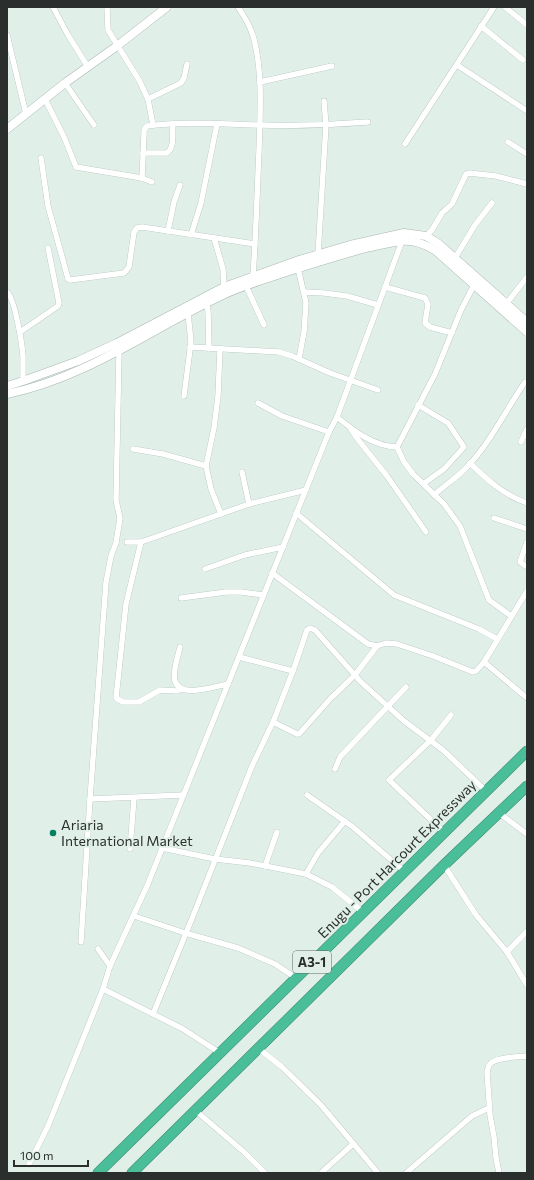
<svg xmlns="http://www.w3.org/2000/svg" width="534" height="1180" viewBox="0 0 534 1180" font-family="Commissioner,sans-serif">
<rect width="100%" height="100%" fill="#e0efe8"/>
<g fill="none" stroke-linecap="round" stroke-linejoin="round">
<!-- street casing -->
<g stroke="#aab7b2" stroke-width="6">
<g id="street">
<polyline points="53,7 68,35 88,67"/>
<polyline points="107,7 108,30 139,80 148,99 153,125"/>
<path d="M 238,7 C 245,17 251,28 254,39 C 263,75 260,115 259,151 C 257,193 256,234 253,276"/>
<polyline points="505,7 527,25"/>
<polyline points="481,26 523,60"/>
<polyline points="7,35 26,114"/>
<polyline points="457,65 527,111"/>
<polyline points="260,82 332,66"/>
<polyline points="65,83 94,125"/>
<polyline points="45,99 64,137 76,167 142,178 152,182"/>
<polyline points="148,99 181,83 184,78 187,64"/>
<polyline points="508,142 527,154"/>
<polyline points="405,144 494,7"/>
<path d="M 143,153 L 167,153 C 175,147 172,133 173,124"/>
<polyline points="41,158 48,206 67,275 68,279 70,280 124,273 129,267 134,232 137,228 142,227 255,244"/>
<path d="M 142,178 L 144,134 L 144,130 L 147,126 C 184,121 221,124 258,125 C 294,126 331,125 368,122"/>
<polyline points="168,231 174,202 180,185"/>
<polyline points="191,235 201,203 217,124"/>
<polyline points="426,236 432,230 442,213 452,204 466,174 469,173 496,176 527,184"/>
<polyline points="214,238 223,269 224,287"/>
<polyline points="318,254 326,125 324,101"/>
<polyline points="455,258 475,225 492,203"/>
<polyline points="298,268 306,303 304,332 299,359"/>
<polyline points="474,285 461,310 435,374 397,447 404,462 413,474 444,504 460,526 489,600 511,616"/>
<polyline points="246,286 264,325"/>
<polyline points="385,287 425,298 428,304 425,323 430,327 452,333"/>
<path d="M 7,292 C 15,299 22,344 23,356 C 23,364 23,373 23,381"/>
<polyline points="305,292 324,293 347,296 378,305"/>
<polyline points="506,304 527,277"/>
<polyline points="203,305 207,306 208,311 209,349"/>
<polyline points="20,332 58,306 59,303 48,248"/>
<polyline points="190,347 279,352 292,356 330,373 378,390"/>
<polyline points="220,349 218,396 214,428 206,466 211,489 221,514"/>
<polyline points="184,396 191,342 188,313"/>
<polyline points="258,403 282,416 329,432"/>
<polyline points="418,405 448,423 464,447 444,469 423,484"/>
<path d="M 337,417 C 354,431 373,446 397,447"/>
<polyline points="351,429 356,437 387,476 426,532"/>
<polyline points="521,442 527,429"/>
<polyline points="133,449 163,454 206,466"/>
<path d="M 470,463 C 487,480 504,495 527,503"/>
<polyline points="242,472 249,504"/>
<path d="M 434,495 C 444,486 456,478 465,469 C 490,444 505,411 525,382 L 527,382"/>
<polyline points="296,513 394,595 479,629 497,639"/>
<polyline points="494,518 527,529"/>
<polyline points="127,542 141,542 147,540 249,504 306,490"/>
<polyline points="141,542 126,604 116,698 123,702 139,702 160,690 177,691 182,689"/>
<polyline points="527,542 520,562 527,567"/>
<polyline points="205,569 245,555 283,547"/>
<polyline points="272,573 368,644 377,646 386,643 397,644 433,656 473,672 476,671 484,662 527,591"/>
<polyline points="181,598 226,592 241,592 263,595"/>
<path d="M 180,647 C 178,656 172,673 175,681 C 180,699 216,686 228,684"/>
<polyline points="239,657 293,671"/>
<polyline points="484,662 527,698"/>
<polyline points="273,722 297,734 299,734 330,699 355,675 377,646"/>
<polyline points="335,769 340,757 406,687"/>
<polyline points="307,795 353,827 404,871"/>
<polyline points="90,799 183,795"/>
<polyline points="499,813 527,834"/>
<polyline points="444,832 389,780 431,740 451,715"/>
<polyline points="162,848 215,859 250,863 306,874 332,887 363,912"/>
<polyline points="130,849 134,798"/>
<polyline points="444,865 476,915 507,952 527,985"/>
<polyline points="265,866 277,832"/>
<polyline points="306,874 318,853 345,821"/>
<polyline points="134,916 185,933 238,948 275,964 296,978"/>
<polyline points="81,942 90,799 106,582 111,556 116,543 120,518 116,500 119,352"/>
<polyline points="507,952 527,931"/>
<polyline points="110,966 147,886 329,432 337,417 402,241"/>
<polyline points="103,989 183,1029 220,1053"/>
<polyline points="153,1014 195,911 252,766 273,722 293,671 307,630 310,628 315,630 361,682 404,721 443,750 486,791"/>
<polyline points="258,1048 282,1067 321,1105 378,1173"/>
<polyline points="195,1110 244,1152 265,1173"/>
<polyline points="29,1164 48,1126 103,989 110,966 98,949"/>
<polyline points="321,1173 353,1144"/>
<polyline points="406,1173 472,1116 489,1108"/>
<path d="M 499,1173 L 496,1158 L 494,1137 L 490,1115 L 487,1072 C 487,1071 489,1066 489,1065 C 494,1057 518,1057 527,1056"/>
</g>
</g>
<!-- secondary casing -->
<g stroke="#aab7b2" stroke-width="9">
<g id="secondary">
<polyline points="7,129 65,83 117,46 167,7"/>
<polyline points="7,386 23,381 78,361 117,343 224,287 299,260 350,245 404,233 426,236 439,244 527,322"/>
<path d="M 7,394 C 86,378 151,329 223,295 C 241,286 261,281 280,274 C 308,265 337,256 366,248 C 378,246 390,242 402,241 C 415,240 425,244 436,251 L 527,332"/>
</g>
</g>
<!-- highway casing -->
<g stroke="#3f8c73" stroke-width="11">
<g id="highway">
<polyline points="98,1173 527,751"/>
<polyline points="132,1173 444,865 527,786"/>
</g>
</g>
<!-- street -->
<use href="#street" stroke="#fff" stroke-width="5.5"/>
<!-- secondary -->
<use href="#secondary" stroke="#fff" stroke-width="8"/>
<!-- highway -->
<use href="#highway" stroke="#4abe98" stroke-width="10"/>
</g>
<!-- markers -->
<circle fill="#008162" stroke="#e0efe8" stroke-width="1.5" cx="53" cy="833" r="4"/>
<g text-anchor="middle" stroke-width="3.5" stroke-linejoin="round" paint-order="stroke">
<!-- shield labels -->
<rect fill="#e0efe8" stroke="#616965" stroke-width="1" x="293" y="951" width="38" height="22" rx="3"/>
<g font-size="13" font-weight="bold" fill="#2a2f2d">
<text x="312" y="967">A3-1</text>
</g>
<!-- poi labels -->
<g font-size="14" fill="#2a2f2d" stroke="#e0efe8" text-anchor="start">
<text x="61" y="830">Ariaria<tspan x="61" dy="16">International Market</tspan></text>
</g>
<!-- street labels -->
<g font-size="14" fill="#2a2f2d" stroke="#e0efe8">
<text transform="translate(397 859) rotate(-45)" y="5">Enugu - Port Harcourt Expressway</text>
</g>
</g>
<!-- border -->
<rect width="534" height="1180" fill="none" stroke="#2a2f2d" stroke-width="16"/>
<!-- scale -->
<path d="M14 1160v6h74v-6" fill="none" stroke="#2a2f2d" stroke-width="2"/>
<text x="20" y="1160" font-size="12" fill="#2a2f2d" stroke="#e0efe8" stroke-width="3" paint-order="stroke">100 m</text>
</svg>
